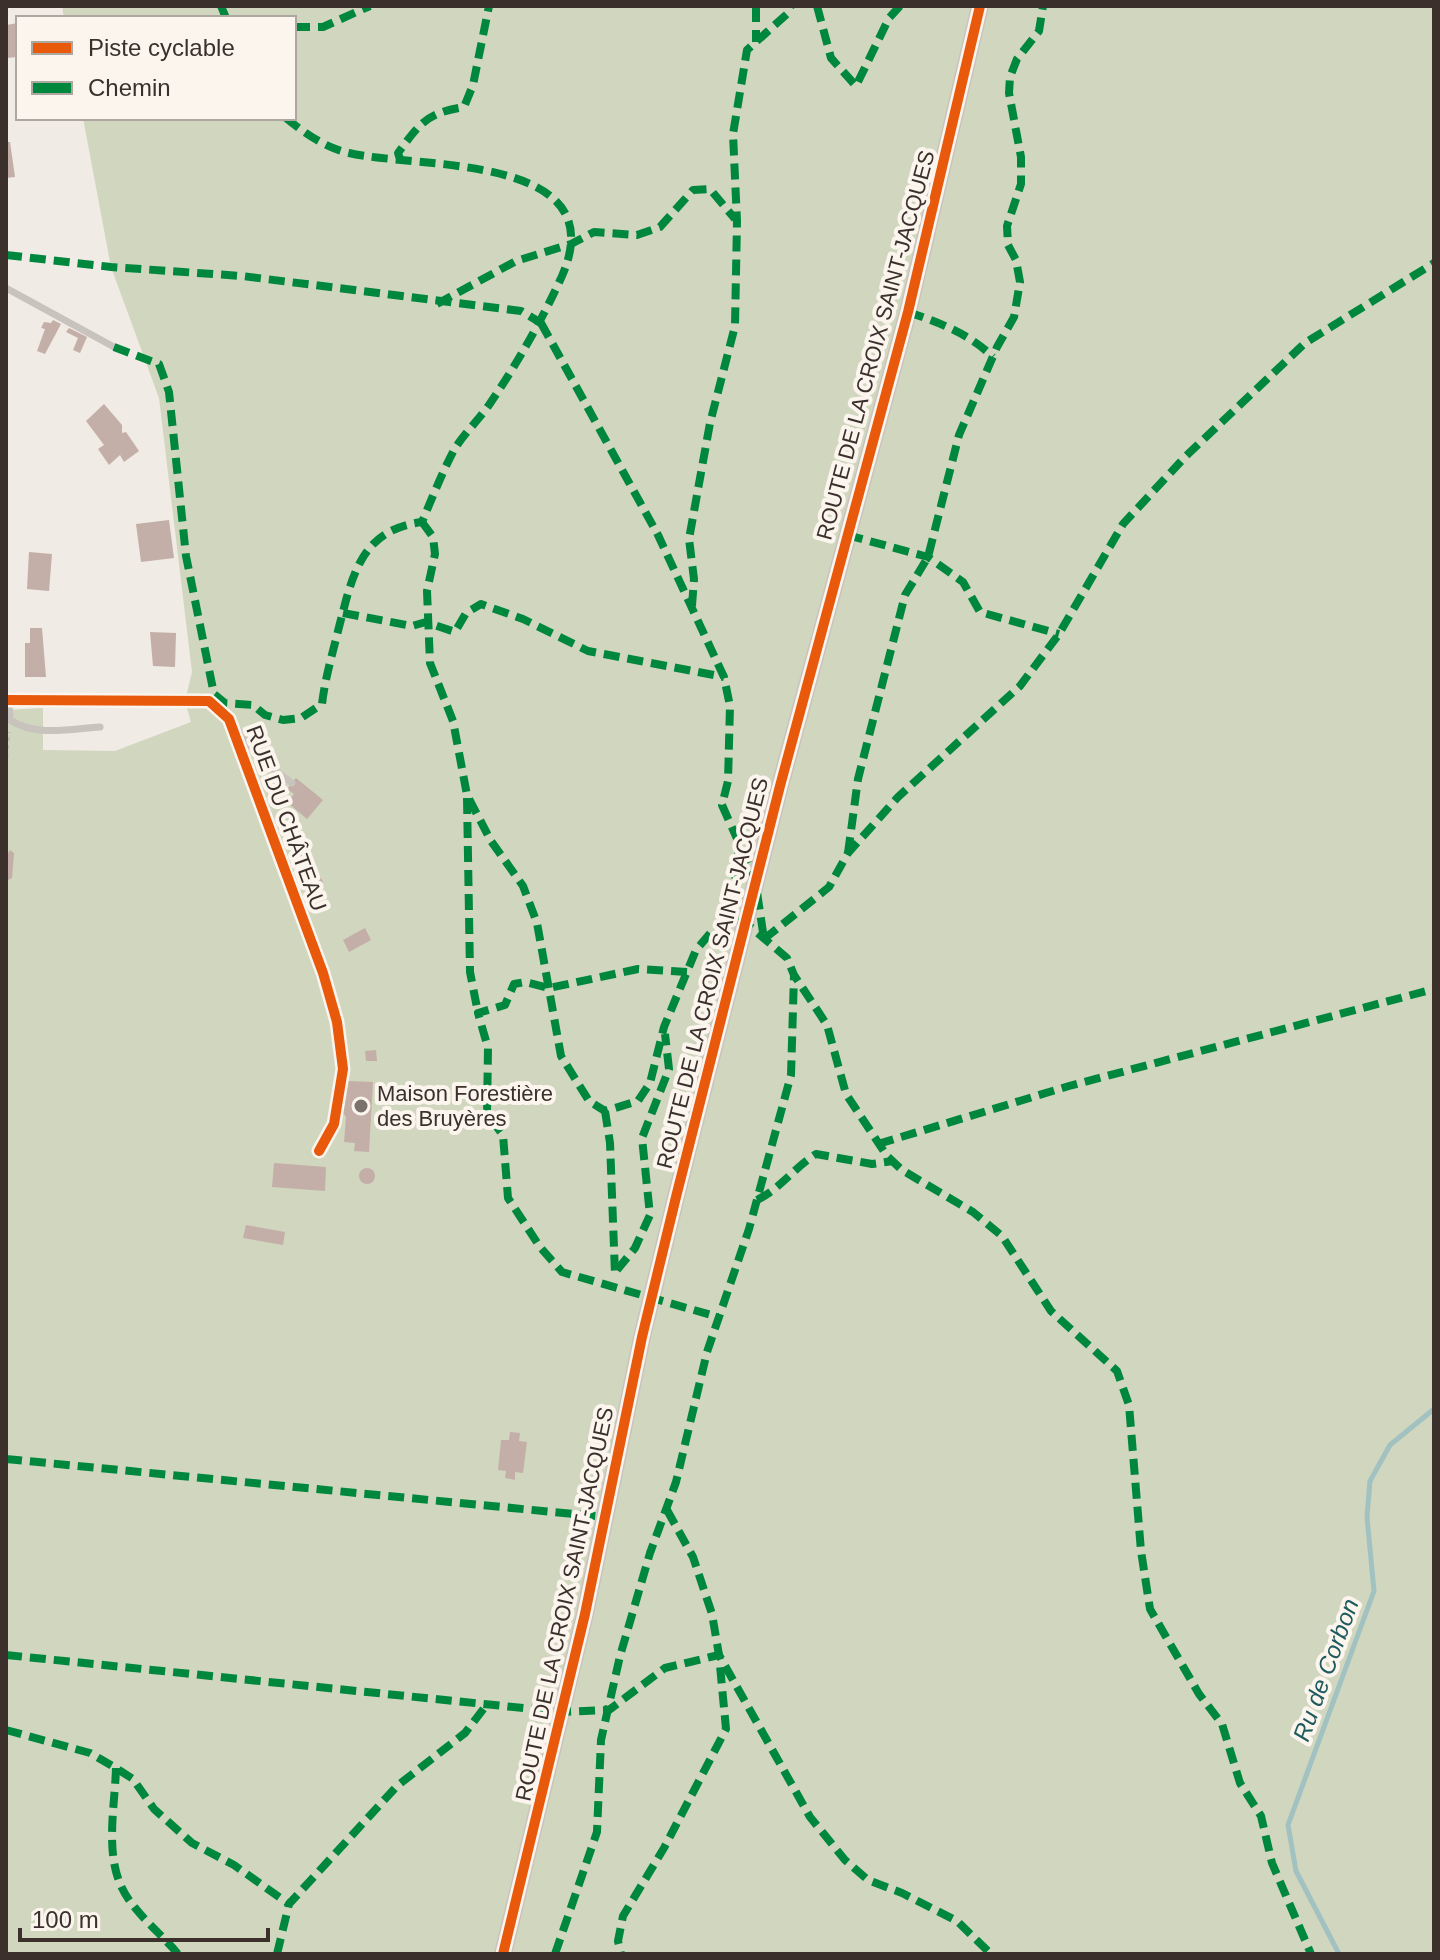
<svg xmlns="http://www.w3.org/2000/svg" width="1440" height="1960" viewBox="0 0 1440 1960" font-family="Arial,sans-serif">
<rect width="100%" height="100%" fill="#f0ebe5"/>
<!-- green -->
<polygon fill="#d1d6bf" points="62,6 1434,6 1434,1954 6,1954 6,710 43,708 43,750 115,751 191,722 185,701 192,672 159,398 111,267 83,118 294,118 294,18 64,18"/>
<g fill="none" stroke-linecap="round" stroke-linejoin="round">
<!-- stream -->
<polyline stroke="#a1c2c1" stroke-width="5" points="1339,1954 1296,1871 1288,1825 1374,1591 1367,1517 1370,1481 1390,1445 1434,1409"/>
</g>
<!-- building -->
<g fill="#c3afa7">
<polygon points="18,23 18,57 6,58 6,25"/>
<polygon points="6,142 10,142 15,177 6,178"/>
<polygon points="53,320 61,324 45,354 37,351 45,329 41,328 44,322 51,323"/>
<polygon points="69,328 87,337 80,353 73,350 78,338 66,332"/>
<polygon points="104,404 122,425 122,433 126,432 139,451 124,462 120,455 109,465 98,449 104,445 86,421"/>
<polygon points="169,520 174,558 141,562 136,524"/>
<polygon points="29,552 52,554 49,591 27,589"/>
<polygon points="30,628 42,628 46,677 25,677 25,643 30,643"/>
<polygon points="150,632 176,633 175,667 153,666"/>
<polygon points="296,778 323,800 307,819 287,802 294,794 287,789"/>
<polygon points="303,843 323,882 315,886 295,847"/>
<polygon points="10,850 14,853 12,878 6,881 6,856"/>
<polygon points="365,928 371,940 349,952 343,940"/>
<polygon points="376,1050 377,1061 366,1061 365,1051"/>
<polygon points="348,1081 373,1082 369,1152 354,1151 355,1143 344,1142 346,1117 343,1113"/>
<polygon points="274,1163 326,1167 325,1191 272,1187"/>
<circle cx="367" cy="1176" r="8"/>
<polygon points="246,1225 285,1232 283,1245 243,1238"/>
<polygon points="510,1432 520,1433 519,1441 527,1442 523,1473 515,1472 515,1480 505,1478 506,1471 498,1470 501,1440 509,1440"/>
<polygon points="583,1478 599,1480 599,1487 593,1486 592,1495 581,1494"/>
</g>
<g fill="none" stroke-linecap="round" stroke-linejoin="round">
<!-- path -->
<polyline stroke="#c2bbb6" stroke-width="3" stroke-dasharray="4 4" stroke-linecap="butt" points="6,765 9,732"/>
<!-- service -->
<g stroke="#c9c3be" stroke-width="7">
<polyline points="6,288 114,347"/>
<path d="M 9,700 L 10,720 C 36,737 70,729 100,727"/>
<polyline points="238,730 265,763 292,783"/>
</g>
<!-- minor -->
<polyline stroke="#c9c3be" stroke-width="14" points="6,700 209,701 229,719 323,973 337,1022 343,1069 334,1124 319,1151"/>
<!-- tertiary -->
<polyline stroke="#c9c3be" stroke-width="18" points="503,1954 585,1614 642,1337 676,1197 780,786 908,312 980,6"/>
<!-- quiet -->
<g stroke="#00873e" stroke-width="8" stroke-dasharray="16 8" stroke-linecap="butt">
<polyline points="221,6 226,18"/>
<polyline points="756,6 756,42"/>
<polyline points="817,6 831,58 856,86 889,18 900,6"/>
<polyline points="294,27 323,27 370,6"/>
<path d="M 286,118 C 304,133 326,148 349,153 C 416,169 616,152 562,276 C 542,320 518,362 491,402 C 480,419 464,433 454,450 C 442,473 432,498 422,522"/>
<path d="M 401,162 L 398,153 C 420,123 427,113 464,107 L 473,85 L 489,6"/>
<polyline points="6,255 111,267 242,276 521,311 541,323"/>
<polyline points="437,304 516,261 571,244 594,232 637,235 660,227 693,190 710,189 735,219"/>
<path d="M 908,312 C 940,323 968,333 993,357"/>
<polyline points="541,323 658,535 724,677 730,706 728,781 722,805 755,879 764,939"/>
<path d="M 114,347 L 159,364 L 169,392 L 186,556 L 214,694 L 225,703 L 253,705 L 265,715 L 283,720 L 301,718 L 322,704 C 325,679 332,655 338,631 C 352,578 359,530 422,522"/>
<polyline points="422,522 433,537 435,554 427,591 430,663 453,721 467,795 491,841 523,886 537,923 561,1056 589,1101 605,1111 638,1101 650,1083 664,1027 696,950 713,930 731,920 746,923 787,958 794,975 827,1025 846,1094 887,1156 902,1170 973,1212 1002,1236 1051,1311 1117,1371 1129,1405 1141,1551 1150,1609 1199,1694 1222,1724 1240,1783 1261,1816 1272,1863 1311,1954"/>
<polyline points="847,535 928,557 963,582 980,612 1059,634"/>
<polyline points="692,606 694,579 689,539 710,423 735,326 737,221 733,134 747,50 787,14 791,6"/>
<polyline points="343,613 412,626 426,622 455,632 466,613 481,604 523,619 588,651 724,677"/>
<polyline points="467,798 470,972 478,1013"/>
<polyline points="848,853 858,779 905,595 928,557 959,435 997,347 1014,317 1020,282 1016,260 1008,245 1007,226 1021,184 1021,157 1009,93 1010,77 1017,59 1039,31 1043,6"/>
<polyline points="723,925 733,897 739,847"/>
<polyline points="764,939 829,887 848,853 898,797 1020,686 1059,634 1123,524 1185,457 1305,343 1434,263"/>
<polyline points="687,972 638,969 549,988 525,982 514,984 505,1005 478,1013 488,1048 487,1114 503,1135 508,1198 540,1247 562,1272 718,1317"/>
<polyline points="605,1111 610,1143 615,1274"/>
<polyline points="878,1144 1069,1086 1434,989"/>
<path d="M 757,1200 C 781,1188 794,1168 816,1154 L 872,1164 L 893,1161"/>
<polyline points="617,1270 635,1248 650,1215 642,1138 669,1069 665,1034"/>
<polyline points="6,1459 605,1517"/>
<polyline points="667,1510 693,1557 712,1614 719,1655 810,1817 845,1860 868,1880 902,1893 957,1921 991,1954"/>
<polyline points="6,1655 562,1712 609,1710 665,1668 719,1655 726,1729 664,1848 623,1916 618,1941 621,1954"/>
<polyline points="6,1730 90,1753 116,1768 133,1779 154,1809 192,1843 234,1865 289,1904"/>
<path d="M 116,1768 C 115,1803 106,1847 119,1881 C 129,1909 159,1931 178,1954"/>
<polyline points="277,1954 289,1904 397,1786 465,1733 488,1703"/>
<polyline points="555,1954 597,1832 601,1740 620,1656 650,1553 676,1482 707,1352 749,1229 791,1075 794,975"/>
</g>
<!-- cycleway casing -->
<g stroke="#fbf5ee" stroke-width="15">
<g id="cycleway">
<polyline points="6,700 209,701 229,719 323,973 337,1022 343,1069 334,1124 319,1151"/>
<polyline points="503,1954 585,1614 642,1337 676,1197 780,786 908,312 980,6"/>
</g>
</g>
<!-- cycleway -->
<use href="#cycleway" stroke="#e8590c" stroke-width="10"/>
</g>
<!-- markers -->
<circle fill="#7a716c" stroke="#fbf5ee" stroke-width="3" cx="361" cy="1106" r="8"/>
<g text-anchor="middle" stroke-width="8" stroke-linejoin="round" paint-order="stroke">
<!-- street labels -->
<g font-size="22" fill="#3b302b" stroke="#fbf5ee">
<text transform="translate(875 345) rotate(-75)" y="8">ROUTE DE LA CROIX SAINT-JACQUES</text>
<text transform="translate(287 818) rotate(70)" y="8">RUE DU CHÂTEAU</text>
<text transform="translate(712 973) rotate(-76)" y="8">ROUTE DE LA CROIX SAINT-JACQUES</text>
<text transform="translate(564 1604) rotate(-78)" y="8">ROUTE DE LA CROIX SAINT-JACQUES</text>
</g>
<!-- poi labels -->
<g font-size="22" fill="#3b302b" stroke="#fbf5ee" text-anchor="start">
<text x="377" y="1101">Maison Forestière<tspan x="377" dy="25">des Bruyères</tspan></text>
</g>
<!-- water labels -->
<g font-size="24" font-style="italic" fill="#1f5a5e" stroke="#fbf5ee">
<text transform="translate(1326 1670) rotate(-70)" y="8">Ru de Corbon</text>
</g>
</g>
<!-- border -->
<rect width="1440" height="1960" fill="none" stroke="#3b302b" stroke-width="16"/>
<!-- legend -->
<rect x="16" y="16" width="280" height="104" fill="#fbf5ee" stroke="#aea6a0" stroke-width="2"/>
<rect x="32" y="42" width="40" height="12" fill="#e8590c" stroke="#aea6a0" stroke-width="2"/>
<text x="88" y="56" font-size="24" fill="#3b302b">Piste cyclable</text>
<rect x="32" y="82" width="40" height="12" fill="#00873e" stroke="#aea6a0" stroke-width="2"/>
<text x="88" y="96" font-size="24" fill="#3b302b">Chemin</text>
<!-- scale -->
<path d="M20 1928v12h248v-12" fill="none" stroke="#3b302b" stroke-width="4"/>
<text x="32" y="1928" font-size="24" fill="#3b302b" stroke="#fbf5ee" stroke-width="6" paint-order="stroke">100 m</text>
</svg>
